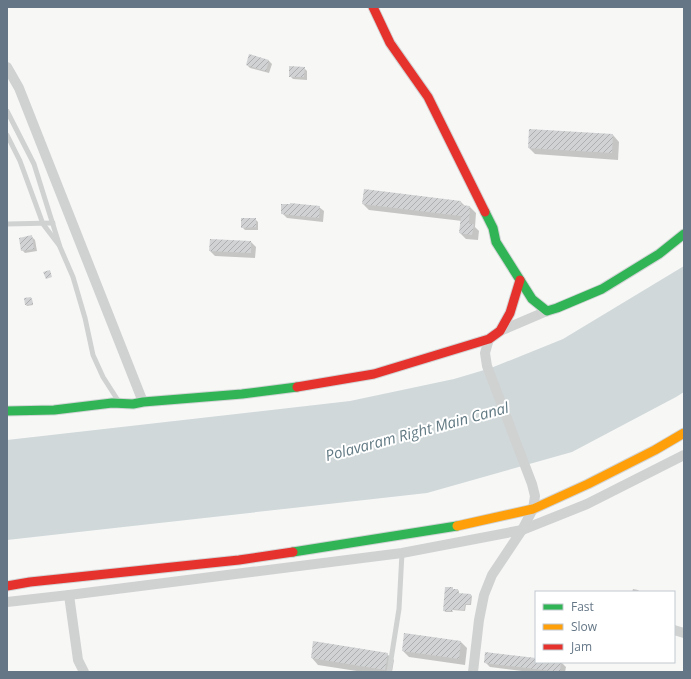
<svg xmlns="http://www.w3.org/2000/svg" width="691" height="679" viewBox="0 0 691 679" font-family="'Open Sans',sans-serif">
<defs>
<pattern id="building-hatch" width="6" height="6" patternUnits="userSpaceOnUse"><rect width="6" height="6" fill="#d1d2d3"/><path d="M-1 1l2-2M0 6l6-6M5 7l2-2" fill="none" stroke="#adafb1"/></pattern>
</defs>
<rect width="100%" height="100%" fill="#f7f7f6"/>
<!-- water -->
<polygon fill="#d0d8da" points="684,266 684,392 676,397 572,452 427,493 7,540 7,440 350,401 454,379 491,368 563,339"/>
<!-- shadow -->
<g fill="#0003">
<polygon points="250,55 269,61 272,64 269,73 250,68 247,65"/>
<polygon points="304,68 307,71 307,80 293,79 290,76"/>
<polygon points="613,135 619,142 618,160 535,154 529,148"/>
<polygon points="461,202 466,207 470,207 476,213 475,227 479,231 478,240 466,239 460,233 462,221 369,210 363,204"/>
<polygon points="319,207 324,211 323,222 287,218 282,213"/>
<polygon points="255,219 258,222 258,230 245,230 242,227"/>
<polygon points="32,237 35,240 37,251 25,253 22,250"/>
<polygon points="251,242 256,247 255,258 215,256 210,251"/>
<polygon points="31,298 32,299 33,305 27,306 26,305"/>
<polygon points="452,588 454,590 458,590 459,591 459,594 471,595 472,596 471,605 466,605 465,611 452,610 453,612 446,612 444,611"/>
<polygon points="633,589 638,590 640,592 632,592"/>
<polygon points="461,642 467,648 465,665 409,657 403,651"/>
<polygon points="387,654 394,660 392,672 363,672 318,665 312,658"/>
<polygon points="536,659 536,662 561,662 566,667 565,672 530,672 490,667 485,662"/>
</g>
<!-- building -->
<g fill="url(#building-hatch)">
<polygon points="249,54 269,60 266,71 246,65"/>
<polygon points="289,66 305,67 304,77 289,77"/>
<polygon points="529,129 613,134 612,153 528,148"/>
<polygon points="364,189 461,201 461,205 470,206 469,224 474,224 472,235 459,233 461,216 362,204"/>
<polygon points="290,203 320,206 319,218 281,214 281,204 290,204"/>
<polygon points="241,218 256,218 256,227 241,228"/>
<polygon points="32,235 34,249 21,251 19,238"/>
<polygon points="210,239 251,241 251,253 209,251"/>
<polygon points="50,270 52,277 46,279 43,272"/>
<polygon points="31,297 33,304 25,305 24,298"/>
<polygon points="445,587 453,587 453,589 458,589 458,593 471,594 470,604 465,604 464,610 452,609 452,611 443,611"/>
<polygon points="404,633 461,641 459,659 402,651"/>
<polygon points="313,641 388,653 385,670 311,658"/>
<polygon points="485,652 536,658 536,662 561,662 560,672 484,663"/>
</g>
<g fill="none" stroke-linecap="round" stroke-linejoin="round">
<!-- fast casing -->
<g stroke="#d2d4d5" stroke-width="11">
<g id="fast">
<polyline points="485,212 493,228 496,242 532,299 547,311 557,308 602,289 659,254 684,234"/>
<polyline points="7,411 54,410 112,403 133,404 143,402 242,394 297,387"/>
<polyline points="293,552 457,526"/>
</g>
</g>
<!-- slow casing -->
<g stroke="#d2d4d5" stroke-width="11">
<polyline id="slow" points="457,526 533,509 588,484 655,450 684,433"/>
</g>
<!-- jam casing -->
<g stroke="#d2d4d5" stroke-width="11">
<g id="jam">
<polyline points="373,7 390,43 428,97 485,212"/>
<polyline points="297,387 374,374 489,339 500,331 510,313 520,280"/>
<polyline points="7,586 30,582 239,560 293,552"/>
</g>
</g>
<!-- lane -->
<g stroke="#d0d2d2" stroke-width="5">
<polyline points="7,111 34,164 60,247 73,277 85,318 93,355 103,377 119,402"/>
<polyline points="7,135 20,161 43,224 59,245"/>
<polyline points="7,224 53,223"/>
<polyline points="389,672 399,609 402,553"/>
</g>
<!-- street -->
<g stroke="#d0d2d2" stroke-width="10">
<polyline points="7,67 19,88 143,402"/>
<polyline points="500,331 547,311"/>
<polyline points="69,595 78,660 84,672"/>
<polyline points="7,602 69,595 402,553 522,530 587,504 684,455"/>
<polyline points="674,630 684,633"/>
<polyline points="473,672 479,620 484,595 492,575 522,530 533,509 535,496 532,484 487,366 485,353 489,339"/>
</g>
<!-- fast -->
<use href="#fast" stroke="#30b455" stroke-width="9"/>
<!-- slow -->
<use href="#slow" stroke="#ff9f0a" stroke-width="9"/>
<!-- jam -->
<use href="#jam" stroke="#e5322d" stroke-width="9"/>
</g>
<g text-anchor="middle" stroke-width="4" stroke-linejoin="round" paint-order="stroke">
<!-- water labels -->
<g font-size="15" font-style="italic" fill="#617983" stroke="#fff">
<text transform="translate(417 432) rotate(-15)" y="5">Polavaram Right Main Canal</text>
</g>
</g>
<!-- border -->
<rect width="691" height="679" fill="none" stroke="#657787" stroke-width="16"/>
<!-- legend -->
<rect x="535" y="591" width="140" height="72" fill="#ffffff" stroke="#c1c9cf"/>
<rect x="543" y="604" width="20" height="6" fill="#30b455" stroke="#c1c9cf"/>
<text x="571" y="611" font-size="12" fill="#657787">Fast</text>
<rect x="543" y="624" width="20" height="6" fill="#ff9f0a" stroke="#c1c9cf"/>
<text x="571" y="631" font-size="12" fill="#657787">Slow</text>
<rect x="543" y="644" width="20" height="6" fill="#e5322d" stroke="#c1c9cf"/>
<text x="571" y="651" font-size="12" fill="#657787">Jam</text>
</svg>
